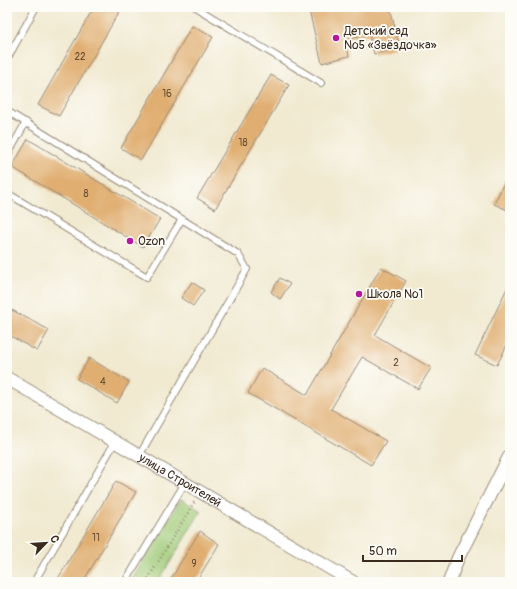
<svg xmlns="http://www.w3.org/2000/svg" width="517" height="589" viewBox="0 0 517 589" font-family="Pangolin,sans-serif">
<rect width="100%" height="100%" fill="#fdfcf7"/>
<filter id="ink" filterUnits="userSpaceOnUse"><feTurbulence type="fractalNoise" baseFrequency=".025" numOctaves="2"/><feDisplacementMap in="SourceGraphic" scale="8" xChannelSelector="R" yChannelSelector="G"/><feConvolveMatrix kernelMatrix="1 2 1 2 8 2 1 2 1" color-interpolation-filters="sRGB"/></filter>
<filter id="wash" filterUnits="userSpaceOnUse"><feTurbulence type="fractalNoise" baseFrequency=".012" numOctaves="4" result="noise"/><feDisplacementMap in="SourceGraphic" scale="16" xChannelSelector="R" yChannelSelector="G"/><feGaussianBlur stdDeviation="0.9" result="paint"/><feColorMatrix in="noise" values="0 0 0 0 0 0 0 0 0 0 0 0 0 0 0 0 0 1.4 0 .05"/><feComposite in="paint" operator="in"/></filter>
<g filter="url(#wash)">
<rect width="100%" height="100%" fill="#f1ead1"/>
<!-- green -->
<polygon fill="#9fc976" stroke="#6d7a4a" points="181,499 201,511 158,582 130,582"/>
<g id="blocks">
<!-- building -->
<g fill="#e0ae71">
<polygon points="94,7 122,7 59,116 38,105"/>
<polygon points="308,7 348,7 349,10 363,7 390,7 400,48 374,54 369,35 345,40 349,56 322,63"/>
<polygon points="192,26 213,37 141,160 121,148"/>
<polygon points="271,75 289,85 215,209 197,198"/>
<polygon points="28,139 160,219 143,247 12,167"/>
<polygon points="510,170 510,211 494,204"/>
<polygon points="381,267 406,281 375,335 431,368 418,389 362,357 331,409 386,441 371,465 248,393 262,368 307,395"/>
<polygon points="280,278 290,284 280,299 271,292"/>
<polygon points="192,282 204,290 193,306 181,298"/>
<polygon points="510,282 510,339 497,365 475,355"/>
<polygon points="12,310 49,330 37,351 7,334 7,320"/>
<polygon points="89,358 129,382 117,403 77,379"/>
<polygon points="116,481 136,492 83,582 56,582"/>
<polygon points="200,531 219,544 196,582 169,582"/>
</g>
</g>
</g>
<g filter="url(#ink)">
<use href="#blocks" fill-opacity="0" stroke="#968a78" stroke-width="1"/>
<g fill="none" stroke-linecap="round" stroke-linejoin="round">
<!-- service casing -->
<g stroke="#968a78" stroke-width="8">
<g id="service">
<polyline points="195,7 321,83"/>
<polyline points="7,59 36,7"/>
<polyline points="7,111 238,254 247,269 139,456"/>
<polyline points="7,156 26,122"/>
<polyline points="7,193 147,277 182,219"/>
<polyline points="34,582 115,442"/>
<polyline points="125,582 185,483"/>
</g>
</g>
<!-- minor casing -->
<g stroke="#968a78" stroke-width="14">
<g id="minor">
<path id="s1" d="M 7,378 L 353,582"/>
<polyline points="449,582 458,558 510,455"/>
</g>
</g>
<!-- path -->
<polyline stroke="#968a78" stroke-width="2.5" stroke-dasharray="1 3" stroke-linecap="butt" points="146,582 195,501"/>
<!-- service -->
<use href="#service" stroke="#fff" stroke-width="6"/>
<!-- minor -->
<use href="#minor" stroke="#fff" stroke-width="12"/>
</g>
</g>
<!-- markers -->
<g fill="#b5179e" stroke="#fdfcf7" stroke-width="1.5">
<circle cx="336" cy="38" r="4"/>
<circle cx="130" cy="241" r="4"/>
<circle cx="359" cy="294" r="4"/>
</g>
<g text-anchor="middle" stroke-width="3.5" stroke-linejoin="round" paint-order="stroke">
<!-- number labels -->
<g font-size="10" fill="#644b33">
<text x="80" y="60">22</text>
<text x="167" y="97">16</text>
<text x="243" y="146">18</text>
<text x="86" y="197">8</text>
<text x="396" y="366">2</text>
<text x="103" y="385">4</text>
<text x="96" y="541">11</text>
<text x="194" y="567">9</text>
</g>
<!-- poi labels -->
<g font-size="12" fill="#3b2a1e" stroke="#fdfcf7" text-anchor="start">
<text x="344" y="35">Детский сад<tspan x="344" dy="14">№5 «Звёздочка»</tspan></text>
<text x="138" y="245">Ozon</text>
<text x="367" y="298">Школа №1</text>
</g>
<!-- street labels -->
<g font-size="12" fill="#3b2a1e" stroke="#fdfcf7">
<text dy="4" stroke="none"><textPath href="#s1" startOffset="201">улица Строителей</textPath></text>
</g>
</g>
<!-- margin -->
<rect width="517" height="589" fill="none" stroke="#fdfcf7" stroke-width="24"/>
<!-- north arrow -->
<g transform="translate(46 543) rotate(65)" stroke="#fdfcf7" stroke-width="3" paint-order="stroke">
<path d="M0-3L7 15L0 10L-7 15Z" fill="#3b2a1e"/>
<text y="-6" font-size="11" font-weight="bold" text-anchor="middle" fill="#3b2a1e">С</text>
</g>
<!-- scale -->
<path d="M363 555v6h99v-6" fill="none" stroke="#3b2a1e" stroke-width="2"/>
<text x="369" y="555" font-size="12" fill="#3b2a1e" stroke="#fdfcf7" stroke-width="3" paint-order="stroke">50 m</text>
</svg>
